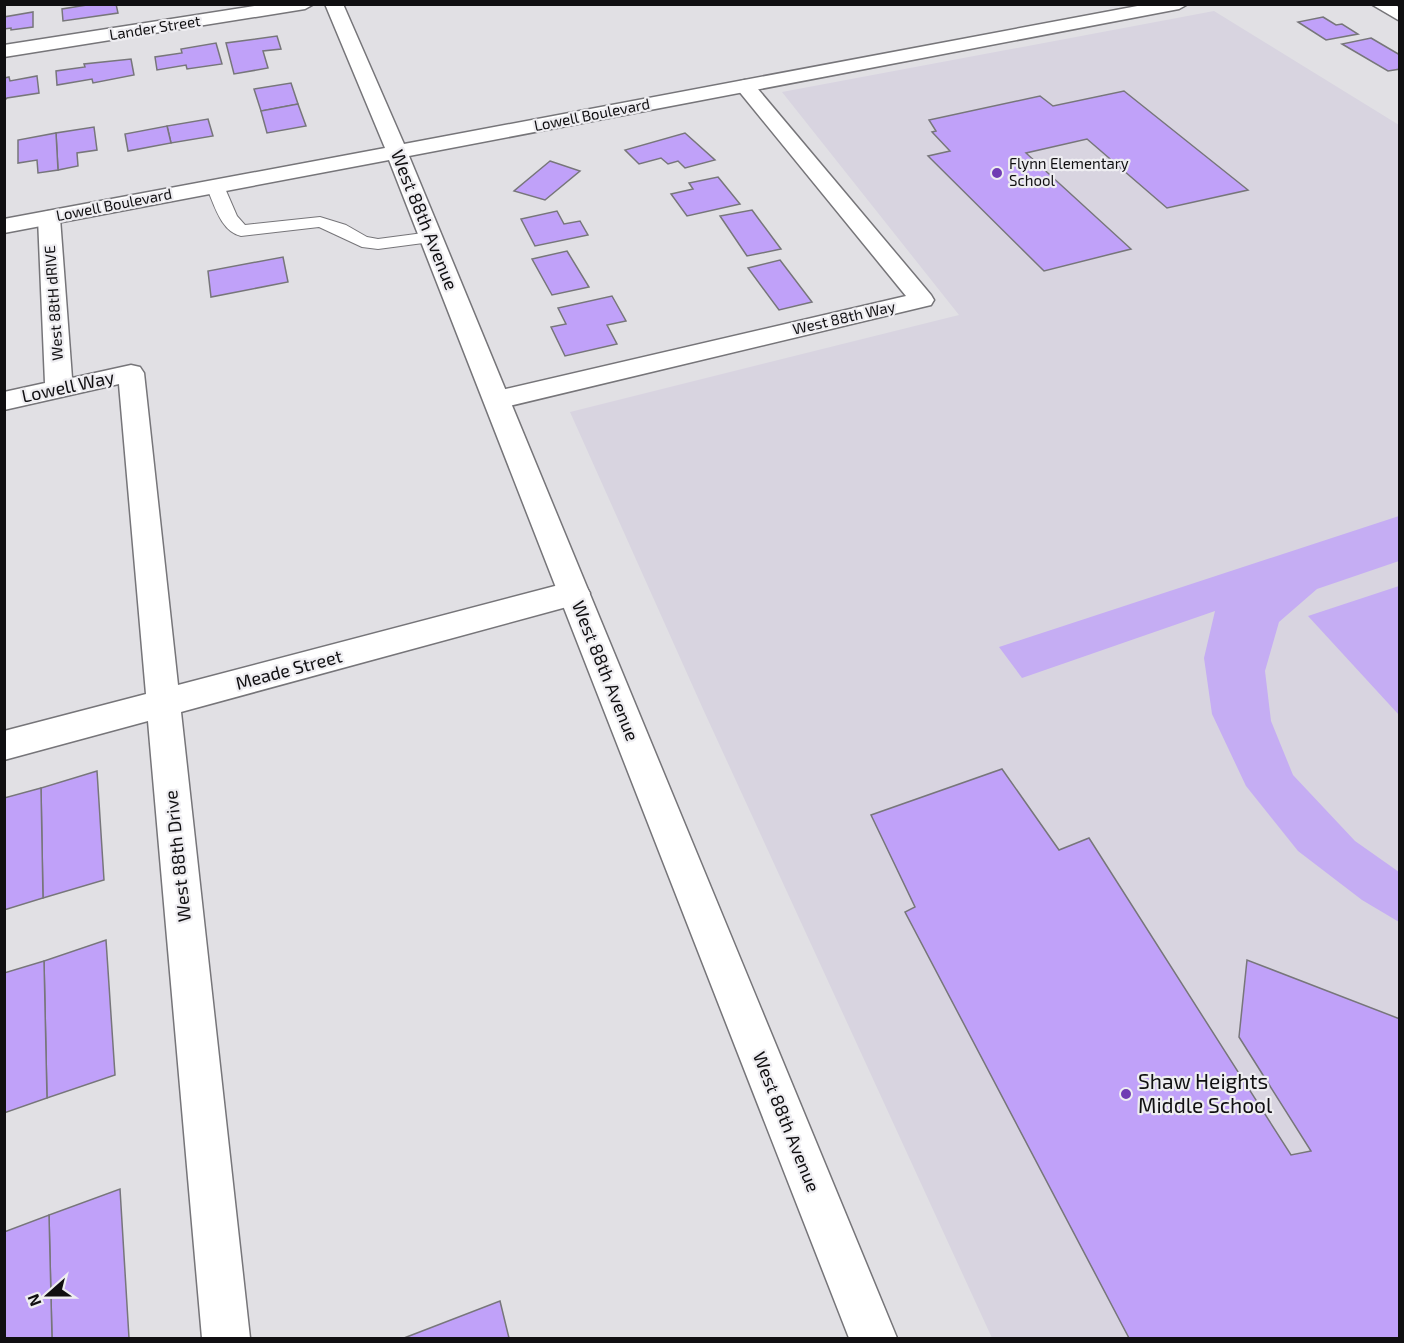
<svg xmlns="http://www.w3.org/2000/svg" width="1404" height="1343" viewBox="0 0 1404 1343" font-family="'Exo 2',sans-serif">
<rect width="100%" height="100%" fill="#e1e0e4"/>
<!-- built -->
<polygon fill="#d8d4e0" points="1214,11 1399,125 1399,1338 992,1338 703,709 570,412 959,315 782,92"/>
<!-- green -->
<g fill="#c5adf3">
<polygon points="1399,516 1399,561 1317,589 1279,622 1265,671 1271,721 1293,775 1355,841 1399,872 1399,922 1362,900 1298,851 1246,786 1212,714 1204,658 1215,611 1022,678 999,647"/>
<polygon points="1399,586 1400,586 1399,715 1308,616"/>
</g>
<!-- building -->
<g fill="#c0a1f9" stroke="#77767a" stroke-width="1.5">
<polygon points="93,4 116,4 118,13 63,21 62,9"/>
<polygon points="33,12 33,27 11,30 11,28 4,29 4,17"/>
<polygon points="1323,17 1336,25 1342,24 1358,34 1326,40 1298,22"/>
<polygon points="277,36 281,49 263,51 268,68 234,74 226,43"/>
<polygon points="1371,38 1400,55 1400,69 1388,71 1342,44"/>
<polygon points="216,43 222,64 187,69 186,65 157,70 155,57 182,53 181,49"/>
<polygon points="131,59 134,75 93,83 92,79 57,85 56,71 85,67 84,64"/>
<polygon points="37,76 39,93 7,98 4,101 4,78 9,77 10,81"/>
<polygon points="291,83 298,104 261,111 254,89"/>
<polygon points="1124,91 1248,190 1167,208 1087,139 1026,153 1131,249 1044,271 928,156 950,151 932,132 936,131 929,120 1040,96 1053,106"/>
<polygon points="298,104 306,126 267,133 261,111"/>
<polygon points="208,119 213,136 171,143 167,126"/>
<polygon points="167,126 171,143 128,151 125,134"/>
<polygon points="94,127 97,150 77,153 78,166 58,170 56,133"/>
<polygon points="56,133 58,170 38,173 37,160 18,163 18,140"/>
<polygon points="685,133 715,160 685,168 678,161 668,164 661,158 639,164 625,150"/>
<polygon points="550,161 580,171 545,200 514,191"/>
<polygon points="718,177 740,204 687,216 671,194 693,189 689,183"/>
<polygon points="752,210 781,249 747,256 720,216"/>
<polygon points="557,211 564,224 580,221 588,235 535,246 521,219"/>
<polygon points="567,251 589,287 552,295 532,259"/>
<polygon points="283,257 288,282 211,297 208,271"/>
<polygon points="780,260 812,302 779,310 748,268"/>
<polygon points="612,296 626,321 607,325 617,344 565,356 551,327 566,324 558,308"/>
<polygon points="1002,769 1059,850 1089,838 1291,1155 1311,1151 1239,1037 1247,960 1400,1019 1400,1338 1129,1338 905,912 915,907 871,815"/>
<polygon points="97,771 104,880 43,898 41,788"/>
<polygon points="41,788 43,898 4,910 4,798"/>
<polygon points="106,940 115,1075 47,1098 44,961"/>
<polygon points="44,961 47,1098 4,1113 4,973"/>
<polygon points="120,1189 129,1338 52,1338 49,1215"/>
<polygon points="49,1215 52,1338 4,1338 4,1232"/>
<polygon points="500,1301 509,1338 404,1338"/>
</g>
<g fill="none" stroke-linecap="round" stroke-linejoin="round">
<!-- service casing -->
<g stroke="#767579" stroke-width="2">
<path id="service" d="M 215,181 L 221,182 L 224,186 L 237,216 L 245,225 L 320,217 L 346,225 L 367,237 L 378,239 L 431,232 L 437,233 L 440,237 L 437,241 L 431,242 L 378,249 L 362,247 L 319,227 L 241,236 C 220,231 214,203 206,186 L 209,182 Z"/>
</g>
<!-- minor casing -->
<g stroke="#767579" stroke-width="3">
<g id="minor">
<polygon points="267,4 314,4 305,9 4,57 4,45"/>
<polygon points="1371,4 1394,4 1400,8 1400,21"/>
<polygon points="745,80 752,82 931,295 934,300 931,305 497,409 488,406 484,400 488,394 497,391 906,296 738,90 735,86 738,82"/>
<polygon points="49,211 57,213 60,218 72,378 131,365 140,367 144,373 178,685 574,581 585,585 590,593 585,601 574,605 181,712 250,1338 202,1338 148,721 4,760 4,731 146,694 119,384 4,410 4,392 45,383 38,218 41,213"/>
</g>
</g>
<!-- tertiary casing -->
<g stroke="#767579" stroke-width="3">
<polygon id="tertiary" points="325,4 343,4 404,144 1148,4 1188,4 1179,9 409,156 897,1338 849,1338 389,160 4,233 4,219 385,148"/>
</g>
<!-- service -->
<use href="#service" fill="#fff" fill-rule="evenodd"/>
<!-- minor -->
<use href="#minor" fill="#fff" fill-rule="evenodd"/>
<!-- tertiary -->
<use href="#tertiary" fill="#fff" fill-rule="evenodd"/>
</g>
<!-- markers -->
<g fill="#703cb3" stroke="#eeedf1" stroke-width="2">
<circle cx="997" cy="173" r="6"/>
<circle cx="1126" cy="1094" r="6"/>
</g>
<g text-anchor="middle" stroke-width="4.5" stroke-linejoin="round" paint-order="stroke">
<!-- far-street labels -->
<g font-size="15" fill="#100f11" stroke="#eeedf1">
<text transform="translate(155 28) rotate(-9)" y="5">Lander Street</text>
<text transform="translate(592 115) rotate(-11)" y="5">Lowell Boulevard</text>
<text transform="translate(114 205) rotate(-11)" y="5">Lowell Boulevard</text>
<text transform="translate(54 303) rotate(-94)" y="5">West 88tH dRIVE</text>
<text transform="translate(844 318) rotate(-13)" y="5">West 88th Way</text>
</g>
<!-- far-poi labels -->
<g font-size="15" fill="#100f11" stroke="#eeedf1" text-anchor="start">
<text x="1009" y="169">Flynn Elementary<tspan x="1009" dy="17">School</tspan></text>
</g>
<!-- street labels -->
<g font-size="18" fill="#100f11" stroke="#eeedf1">
<text transform="translate(424 220) rotate(68)" y="6">West 88th Avenue</text>
<text transform="translate(68 387) rotate(-12)" y="6">Lowell Way</text>
<text transform="translate(289 670) rotate(-15)" y="6">Meade Street</text>
<text transform="translate(605 671) rotate(68)" y="6">West 88th Avenue</text>
<text transform="translate(178 856) rotate(-96)" y="6">West 88th Drive</text>
<text transform="translate(786 1122) rotate(68)" y="6">West 88th Avenue</text>
</g>
<!-- near-poi labels -->
<g font-size="21" fill="#100f11" stroke="#eeedf1" text-anchor="start">
<text x="1138" y="1089">Shaw Heights<tspan x="1138" dy="24">Middle School</tspan></text>
</g>
</g>
<!-- border -->
<rect width="1404" height="1343" fill="none" stroke="#100f11" stroke-width="12"/>
<!-- north arrow -->
<g transform="translate(48 1295) rotate(249)" stroke="#eeedf1" stroke-width="4.5" paint-order="stroke">
<path d="M0-4.5L10 22L0 15L-10 22Z" fill="#100f11"/>
<text y="-9" font-size="16" font-weight="bold" text-anchor="middle" fill="#100f11">N</text>
</g>
</svg>
